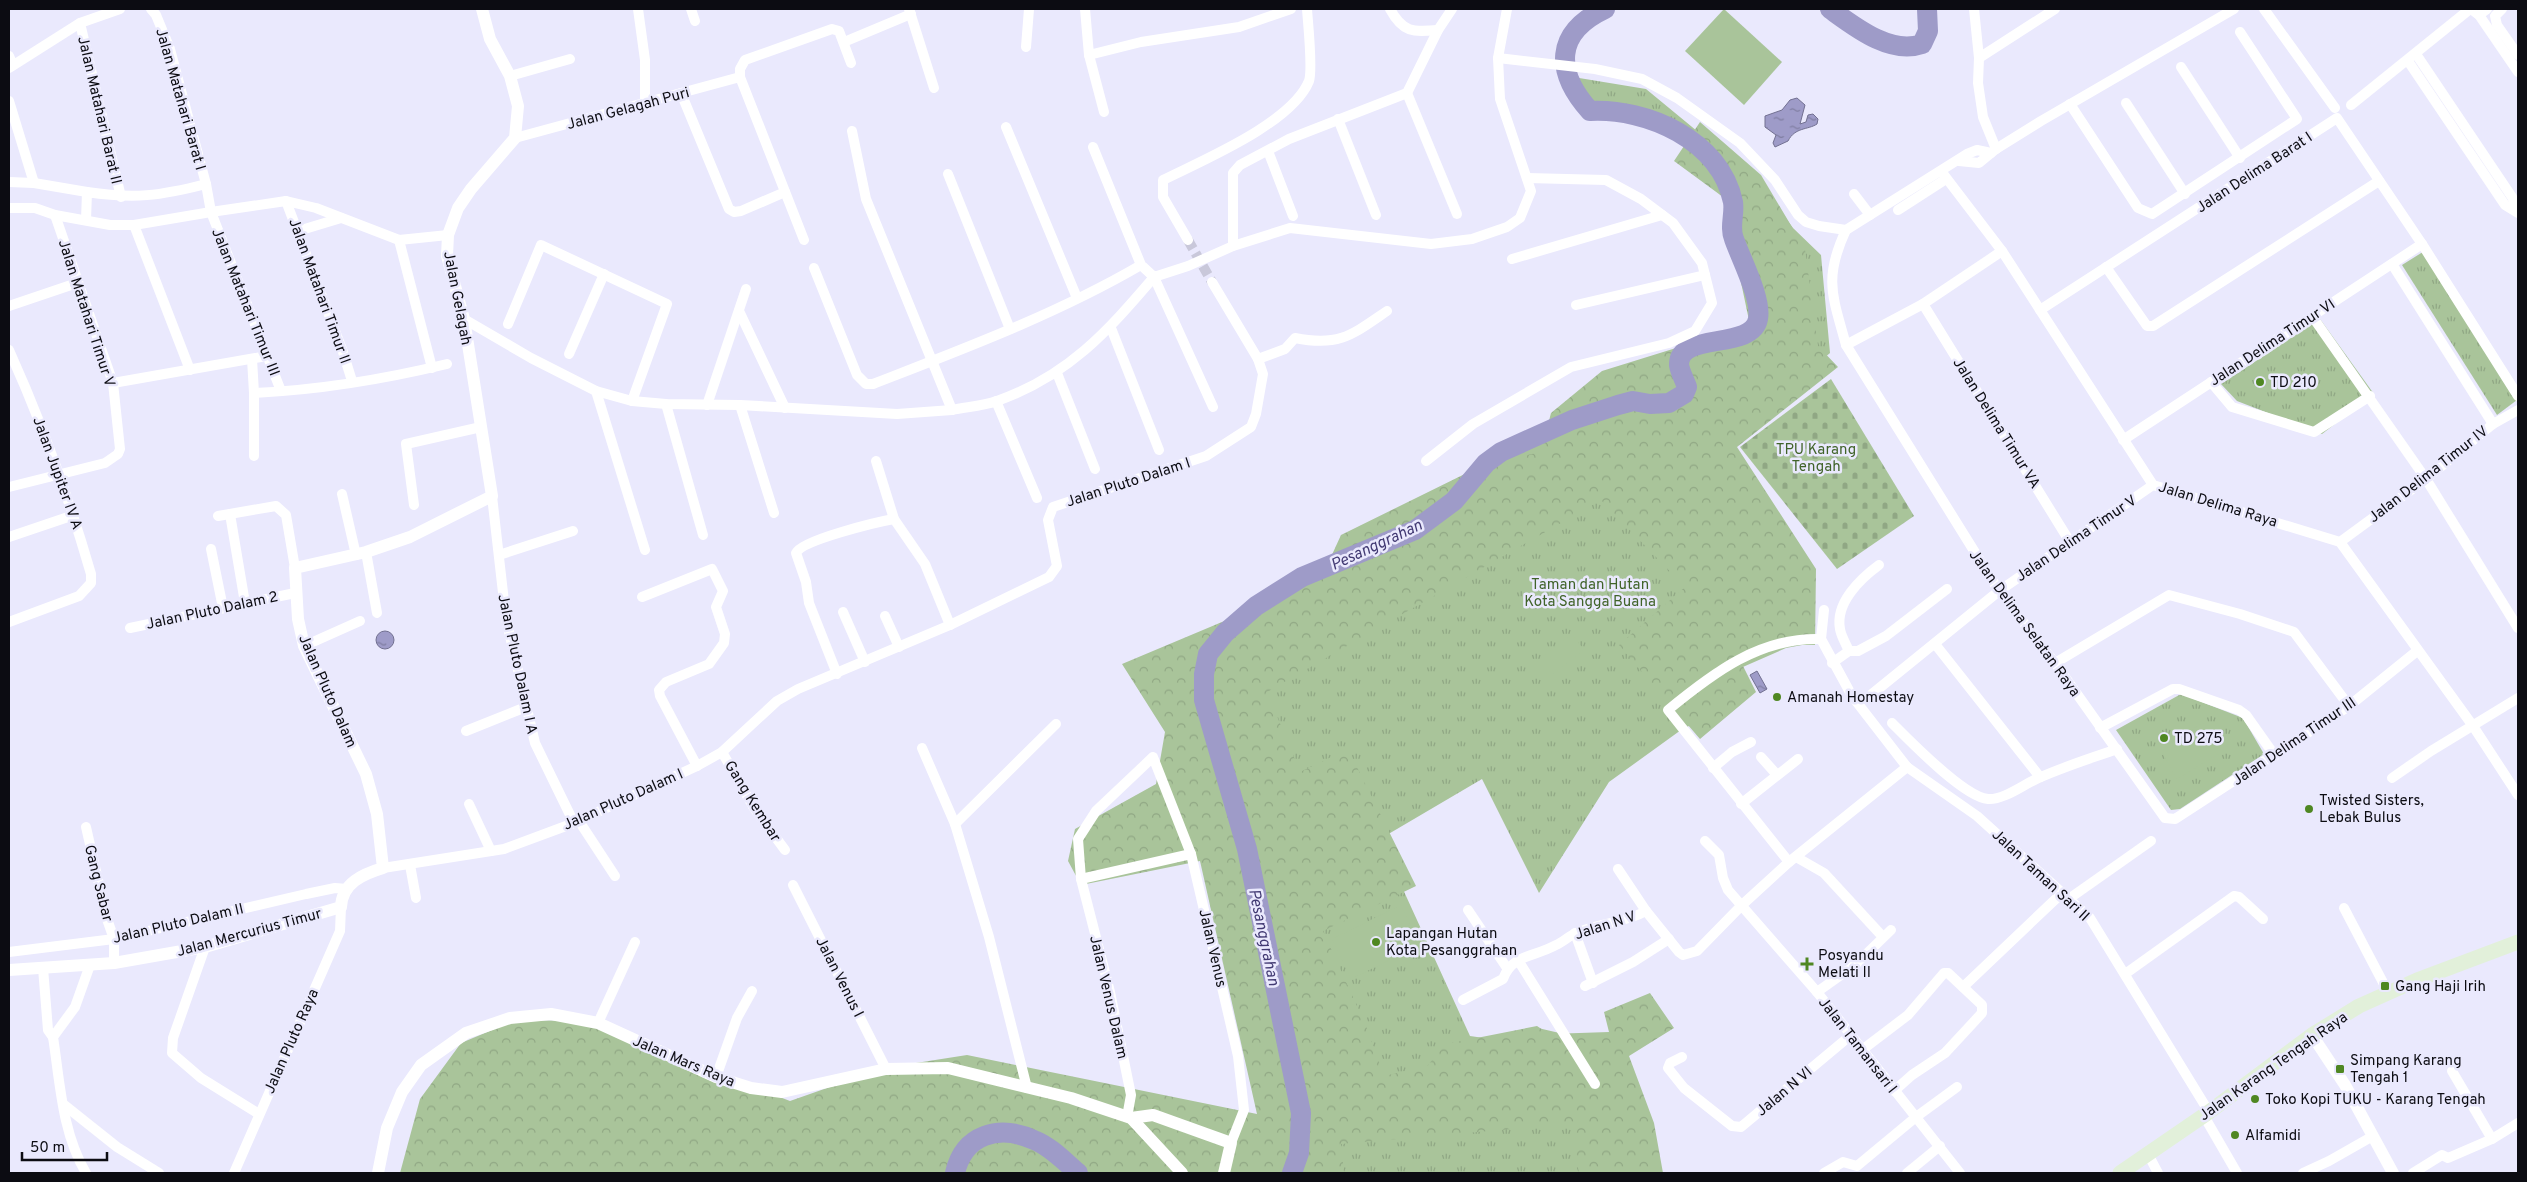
<svg xmlns="http://www.w3.org/2000/svg" width="2527" height="1182" viewBox="0 0 2527 1182" font-family="Overpass,sans-serif">
<defs>
<pattern id="grass-tufts" width="24" height="20" patternUnits="userSpaceOnUse" patternTransform="scale(1.25)"><rect width="24" height="20" fill="#a9c49a"/><path d="M3 7l-1-3M5 7V3M7 7l1-3M15 17l-1-3M17 17v-4M19 17l1-3" fill="none" stroke="#90a784"/></pattern>
<pattern id="forest-crowns" width="20" height="18" patternUnits="userSpaceOnUse" patternTransform="scale(1.25)"><rect width="20" height="18" fill="#a9c49a"/><path d="M2 6a3 3 0 1 1 6 0M12 15a3 3 0 1 1 6 0" fill="none" stroke="#90a784"/></pattern>
<pattern id="cemetery-stones" width="16" height="16" patternUnits="userSpaceOnUse" patternTransform="scale(1.25)"><rect width="16" height="16" fill="#a9c49a"/><path d="M2 7V4a2 2 0 0 1 4 0v3zM10 15v-3a2 2 0 0 1 4 0v3z" fill="#90a784"/></pattern>
<pattern id="water-ripples" width="26" height="14" patternUnits="userSpaceOnUse" patternTransform="scale(1.25)"><rect width="26" height="14" fill="#9e9bc8"/><path d="M2 4q2-2 4 0t4 0M15 11q2-2 4 0t4 0" fill="none" stroke="#7f7da1"/></pattern>
</defs>
<rect width="100%" height="100%" fill="#eae9fd"/>
<!-- grass -->
<g fill="url(#grass-tufts)">
<polygon points="1567,76 1646,89 1760,183 1793,228 1821,255 1830,353 1727,440 1813,643 1786,648 1736,670 1744,698 1681,730 1609,782 1539,893 1482,779 1380,839 1470,1036 1484,1038 1538,1028 1581,1038 1600,1033 1645,1126 1601,1173 1292,1173 1225,633 1256,606 1302,577 1332,564 1473,476 1501,452 1572,420 1736,338 1758,320 1733,203 1703,149 1681,134 1652,122 1622,112 1590,111 1575,95"/>
<polygon points="2426,250 2517,400 2497,415 2402,265"/>
<polygon points="2320,319 2374,394 2322,434 2237,401 2221,384"/>
<polygon points="2181,694 2243,718 2264,754 2180,809 2171,810 2116,730"/>
</g>
<!-- forest -->
<polygon fill="url(#forest-crowns)" points="1700,122 1761,175 1805,249 1818,346 1838,367 1737,447 1816,569 1815,645 1788,645 1741,662 1756,692 1700,739 1619,645 1685,587 1601,500 1267,692 1300,772 1348,749 1416,886 1323,931 1366,1026 1384,1076 1427,1066 1446,1044 1537,1026 1549,1034 1609,1032 1604,1012 1650,993 1674,1028 1629,1056 1654,1123 1663,1173 1579,1173 1570,1124 1341,1144 1344,1173 400,1173 420,1099 461,1043 516,1020 581,1021 790,1101 884,1068 967,1055 1257,1114 1200,861 1081,885 1068,861 1075,829 1156,784 1165,732 1122,664 1320,581 1341,535 1483,465 1541,452 1551,413 1602,371 1750,325 1723,197 1674,161"/>
<!-- cemetery -->
<polygon fill="url(#cemetery-stones)" points="1831,379 1914,516 1837,569 1740,447"/>
<!-- pitch -->
<g fill="#a9c49a">
<polygon points="1724,9 1782,62 1744,105 1685,51"/>
<polygon points="1572,634 1584,650 1549,677 1537,661"/>
<polygon points="2203,723 2220,753 2177,779 2160,749"/>
<polygon points="1401,905 1420,945 1351,979 1332,939"/>
</g>
<!-- water -->
<g fill="url(#water-ripples)" stroke="#727091">
<path d="M 1797,98 L 1805,105 L 1800,124 L 1806,122 L 1808,115 L 1813,114 L 1818,119 L 1817,124 C 1808,130 1795,127 1788,141 L 1775,147 L 1773,143 L 1776,135 L 1765,127 L 1765,116 L 1782,110 L 1790,100 Z"/>
<circle cx="385" cy="640" r="9"/>
<polygon points="1757,671 1767,689 1760,693 1750,675"/>
</g>
<g fill="none" stroke-linecap="round" stroke-linejoin="round">
<!-- river -->
<g stroke="#9e9bc8" stroke-width="20">
<path d="M 1830,9 C 1855,27 1890,55 1922,44 L 1928,31 L 1927,9"/>
<path d="M 955,1173 C 964,1134 999,1124 1034,1140 C 1050,1146 1065,1162 1078,1173"/>
<path d="M 1292,1173 L 1299,1153 L 1301,1113 L 1247,849 L 1204,700 L 1204,674 L 1208,654 L 1225,633 L 1256,606 L 1302,577 L 1415,530 L 1454,501 L 1486,463 L 1501,452 L 1572,420 L 1618,405 L 1633,401 L 1650,404 L 1669,403 L 1684,394 L 1687,387 C 1685,381 1680,372 1679,365 C 1678,331 1752,351 1758,319 C 1762,299 1741,259 1734,239 C 1729,227 1735,214 1733,202 C 1720,140 1647,108 1590,111 C 1555,72 1554,33 1605,9"/>
</g>
<!-- minor-tunnel -->
<polyline stroke="#c9c8da" stroke-width="10" stroke-dasharray="10 5" stroke-linecap="butt" points="1188,240 1212,282"/>
<!-- minor -->
<g stroke="#fff" stroke-width="10">
<polyline points="151,9 156,15 170,49 206,184"/>
<polyline points="638,9 645,60 645,104"/>
<polyline points="691,9 695,21"/>
<polyline points="909,9 934,88"/>
<polyline points="1085,9 1089,55 1141,42 1239,27 1291,9"/>
<path d="M 1390,9 C 1403,33 1413,32 1438,30"/>
<polyline points="1507,9 1498,58 1595,69 1642,79 1677,98 1740,143 1775,180 1798,215 1806,222 1819,226 1846,230"/>
<polyline points="1974,9 1979,58 1978,83 1983,117 1996,149"/>
<polyline points="2264,9 2335,108"/>
<polyline points="2471,9 2479,15 2518,72"/>
<polyline points="2502,9 2495,16 2497,25 2518,55"/>
<polyline points="2479,15 2487,9"/>
<polyline points="80,23 121,197"/>
<polyline points="844,42 911,14"/>
<polyline points="1026,47 1029,9"/>
<polyline points="2416,54 2512,197 2518,212"/>
<polyline points="1089,55 1104,112"/>
<polyline points="9,56 13,65"/>
<polyline points="1979,58 2055,9"/>
<polyline points="2408,61 2505,205 2518,213"/>
<polyline points="2181,67 2240,158"/>
<polyline points="9,68 80,23 120,9"/>
<polyline points="510,76 570,59"/>
<polyline points="681,93 729,209 734,212 741,211 785,192"/>
<polyline points="1407,93 1457,214"/>
<polyline points="9,101 34,183"/>
<polyline points="2126,103 2185,194"/>
<polyline points="2070,104 2138,208 2152,214 2297,119 2240,32"/>
<polyline points="2351,105 2470,9"/>
<polyline points="1338,119 1376,215"/>
<polyline points="1006,127 1077,298"/>
<path d="M 852,131 L 866,199 L 952,410 C 966,407 983,406 997,401 C 1068,376 1107,332 1154,277 L 1213,407"/>
<polyline points="515,138 740,77"/>
<polyline points="1093,147 1141,265 1154,277 1188,266 1233,246 1290,228 1431,244 1472,239 1507,227 1520,218 1531,191 1500,99 1498,58"/>
<polyline points="1268,151 1293,216"/>
<path d="M 1991,153 L 1977,150 L 1967,154 L 1846,230 C 1823,279 1833,297 1846,345 L 1999,591 L 2055,663 L 2165,818 L 2175,819 L 2349,706 L 2417,651"/>
<polyline points="1959,161 1979,163 1996,149 2041,121 2234,9"/>
<polyline points="1941,171 2002,251 2153,485 2340,542 2473,726 2518,795"/>
<polyline points="948,174 1010,329"/>
<polyline points="9,182 34,183 87,192"/>
<polyline points="1854,194 1870,215"/>
<polyline points="286,201 343,352 352,381"/>
<polyline points="9,208 35,208 55,215 110,225 134,225 211,212 281,391"/>
<polyline points="1898,210 1946,179"/>
<path d="M 86,220 L 87,192 C 134,199 160,196 206,184 L 211,212 L 286,201 L 316,208 L 399,240 L 448,235"/>
<polyline points="134,225 190,370"/>
<polyline points="298,231 341,218"/>
<polyline points="399,240 432,368"/>
<polyline points="804,240 740,77 740,69 745,60 832,29 839,31 851,63"/>
<path d="M 1188,240 L 1163,197 L 1163,180 C 1203,160 1292,123 1309,81 C 1313,69 1308,24 1307,9"/>
<polyline points="1233,246 1233,173 1240,165 1289,139 1407,93 1438,30 1452,9"/>
<polyline points="1512,259 1662,215"/>
<polyline points="2392,264 2493,424"/>
<polyline points="2106,267 2147,326 2153,326 2379,181"/>
<path d="M 814,268 L 857,375 L 866,384 L 873,384 C 963,349 1057,314 1141,265"/>
<polyline points="1923,304 2070,542"/>
<polyline points="1576,305 1705,275"/>
<polyline points="9,306 77,283"/>
<polyline points="2040,310 2337,118 2422,244 2518,396"/>
<polyline points="739,311 785,408"/>
<polyline points="2312,316 2426,479 2518,628"/>
<polyline points="464,319 531,358 596,391 632,401 666,404 740,405 897,414 952,410"/>
<polyline points="508,324 541,245 667,304 632,401"/>
<polyline points="1111,328 1159,450"/>
<polyline points="1846,345 1923,304 2002,251"/>
<path d="M 9,350 C 42,423 69,498 91,574 L 91,583 L 79,596 L 9,622"/>
<polyline points="569,354 604,274"/>
<polyline points="252,359 254,393 254,456"/>
<path d="M 1258,359 L 1285,349 L 1295,338 C 1339,347 1352,335 1387,311"/>
<polyline points="1057,373 1095,469"/>
<polyline points="2211,382 2232,407 2314,432 2370,396"/>
<polyline points="113,383 267,356"/>
<polyline points="596,391 645,550"/>
<path d="M 254,393 C 318,390 385,379 447,364"/>
<polyline points="996,401 1037,498"/>
<polyline points="666,404 703,535"/>
<polyline points="707,405 746,289"/>
<polyline points="740,405 774,513"/>
<polyline points="2123,440 2422,244"/>
<polyline points="876,461 894,519 925,564 950,625"/>
<polyline points="1426,461 1473,424 1571,367 1669,343 1695,331 1712,303 1702,263 1673,223 1641,199 1606,180 1527,178"/>
<polyline points="9,487 105,463 118,454 120,449 113,383 55,215"/>
<polyline points="342,494 356,555"/>
<polyline points="492,496 506,619 535,743 574,823"/>
<polyline points="414,505 406,444 481,427"/>
<polyline points="230,514 245,603"/>
<polyline points="218,516 276,506 286,515 295,568"/>
<polyline points="9,537 74,515"/>
<polyline points="2340,542 2426,479 2493,424 2518,410"/>
<polyline points="211,549 223,608"/>
<polyline points="366,552 377,613"/>
<polyline points="499,555 573,531"/>
<polyline points="642,597 712,569 723,591 716,607 725,634 724,643 709,664 666,682 659,690 660,696 697,766"/>
<polyline points="1824,610 1821,639 1852,696 1907,767 1977,816 2090,918 2209,1112"/>
<polyline points="843,612 865,662"/>
<polyline points="885,616 899,647"/>
<polyline points="130,628 295,593"/>
<polyline points="1935,644 2040,777"/>
<polyline points="304,646 360,621"/>
<path d="M 1849,651 C 1846,644 1841,636 1840,629 C 1835,603 1860,579 1879,565"/>
<polyline points="1832,663 1849,651 1858,651 1886,636 1947,589"/>
<polyline points="2055,663 2169,595 2240,614 2294,632 2349,706"/>
<path d="M 837,674 L 809,603 L 806,582 L 796,553 C 802,540 877,522 894,519"/>
<polyline points="1872,694 1999,591 2153,485"/>
<path d="M 1892,723 C 1910,741 1964,797 1988,799 C 2005,800 2025,783 2041,777 C 2066,766 2092,758 2117,749"/>
<polyline points="2100,728 2173,689 2179,689 2239,710 2246,715 2275,756"/>
<polyline points="466,731 526,707"/>
<polyline points="922,748 955,824 989,937 1027,1088"/>
<polyline points="722,752 754,808 785,850"/>
<polyline points="1761,757 1777,775"/>
<polyline points="1713,768 1732,752 1751,742"/>
<polyline points="2392,778 2431,751 2518,698"/>
<polyline points="469,804 491,851"/>
<polyline points="1741,804 1798,759"/>
<polyline points="579,821 615,876"/>
<polyline points="955,824 1056,724"/>
<polyline points="86,827 107,919 114,939 114,963"/>
<polyline points="1705,841 1719,855 1723,878 1728,890 1817,992 1960,1173"/>
<polyline points="1796,857 1824,873 1883,937"/>
<path d="M 1789,862 L 1668,710 C 1713,673 1760,637 1821,639"/>
<polyline points="410,865 416,898"/>
<polyline points="383,868 504,849 574,823 697,766 722,752 777,701 798,689 950,625 1049,577 1057,566 1048,520 1053,507 1206,456 1251,427 1256,414 1263,374 1258,359 1212,282"/>
<polyline points="1618,869 1646,911 1679,952 1683,955 1697,951 1742,905 1789,862 1907,767"/>
<polyline points="1081,879 1191,854"/>
<polyline points="793,885 886,1069"/>
<polyline points="2070,898 2151,841"/>
<polyline points="2344,908 2388,992"/>
<polyline points="1468,910 1507,968"/>
<polyline points="1575,933 1593,983"/>
<polyline points="205,947 173,1038 172,1053 201,1078 259,1114"/>
<polyline points="9,952 114,939 306,894 335,888 347,889"/>
<polyline points="1518,960 1595,1084"/>
<polyline points="43,968 48,1030 53,1037"/>
<polyline points="2125,974 2234,896 2239,897 2263,919"/>
<polyline points="1585,986 1633,962 1669,939"/>
<polyline points="1963,987 2063,892"/>
<polyline points="1817,992 1855,965 1891,930"/>
<path d="M 1463,1000 L 1503,979 C 1512,954 1535,957 1556,945 C 1563,942 1569,936 1576,933 C 1599,923 1625,923 1646,911"/>
<polyline points="598,1023 635,942"/>
<polyline points="1862,1050 1908,1015 1944,973 1948,973 1982,1005 1982,1013 1945,1053 1912,1075 1894,1091"/>
<polyline points="1682,1057 1670,1063 1668,1068 1684,1088 1732,1126 1741,1127 1851,1035"/>
<polyline points="2452,1071 2492,1139"/>
<polyline points="716,1077 737,1018 752,991"/>
<polyline points="63,1104 117,1147 159,1173"/>
<polyline points="2204,1116 2237,1173"/>
<polyline points="1127,1117 1131,1095 1110,992 1081,879 1078,839 1096,811 1153,757 1191,854 1238,1056 1244,1110 1231,1143"/>
<polyline points="2148,1154 2158,1173"/>
<path d="M 86,1173 C 62,1133 60,1082 53,1037 L 75,1007 L 90,965"/>
<polyline points="234,1173 340,931 341,907"/>
<polyline points="1824,1173 1843,1162 1857,1166 1916,1117 1957,1087"/>
<polyline points="1907,1173 1940,1146"/>
<polyline points="2303,1173 2329,1161 2373,1136"/>
<polyline points="2413,1173 2442,1155 2448,1158 2492,1139 2518,1123"/>
</g>
<!-- tertiary -->
<g stroke="#fff" stroke-width="12">
<path d="M 9,970 L 114,963 L 205,947 L 341,907 C 342,883 363,874 383,868 L 377,814 L 366,774 L 304,646 L 298,619 L 295,568 L 366,552 L 410,537 L 492,496 L 464,319 L 447,256 L 448,235 L 458,208 L 471,189 L 515,138 L 518,106 L 510,76 L 490,39 L 482,9"/>
<polyline points="2312,1035 2345,1085 2393,1173"/>
<polyline points="1131,1118 1153,1115 1231,1143 1224,1173"/>
<polyline points="378,1173 387,1128 402,1092 421,1065 466,1033 510,1018 551,1014 598,1023 716,1077 751,1088 782,1092 886,1069 948,1068 1071,1098 1131,1118 1182,1173"/>
</g>
<!-- secondary -->
<polyline stroke="#e2f0da" stroke-width="15" points="2120,1173 2209,1112 2312,1035 2359,1006 2417,980 2518,942"/>
</g>
<!-- markers -->
<g fill="#4f8722" stroke="#eae9fd" stroke-width="2">
<circle cx="2260" cy="382" r="5"/>
<circle cx="1777" cy="697" r="5"/>
<circle cx="2164" cy="738" r="5"/>
<circle cx="2309" cy="809" r="5"/>
<circle cx="1376" cy="942" r="5"/>
<path d="M1804.5 956.5h5v5h5v5h-5v5h-5v-5h-5v-5h5z"/>
<rect x="2380" y="981" width="10" height="10" rx="2.5"/>
<rect x="2335" y="1064" width="10" height="10" rx="2.5"/>
<circle cx="2255" cy="1099" r="5"/>
<circle cx="2235" cy="1135" r="5"/>
</g>
<g text-anchor="middle" stroke-width="5" stroke-linejoin="round" paint-order="stroke">
<!-- street labels -->
<g font-size="15" fill="#0c0c12" stroke="#eae9fd">
<text transform="translate(181 99) rotate(74)" y="5">Jalan Matahari Barat I</text>
<text transform="translate(628 108) rotate(-15)" y="5">Jalan Gelagah Puri</text>
<text transform="translate(100 110) rotate(77)" y="5">Jalan Matahari Barat II</text>
<text transform="translate(2254 172) rotate(-33)" y="5">Jalan Delima Barat I</text>
<text transform="translate(320 291) rotate(70)" y="5">Jalan Matahari Timur II</text>
<text transform="translate(458 298) rotate(79)" y="5">Jalan Gelagah</text>
<text transform="translate(246 302) rotate(68)" y="5">Jalan Matahari Timur III</text>
<text transform="translate(87 313) rotate(72)" y="5">Jalan Matahari Timur V</text>
<text transform="translate(2272 342) rotate(-33)" y="5">Jalan Delima Timur VI</text>
<text transform="translate(1997 423) rotate(58)" y="5">Jalan Delima Timur VA</text>
<text transform="translate(58 473) rotate(70)" y="5">Jalan Jupiter IV A</text>
<text transform="translate(2428 474) rotate(-38)" y="5">Jalan Delima Timur IV</text>
<text transform="translate(1128 482) rotate(-18)" y="5">Jalan Pluto Dalam I</text>
<text transform="translate(2218 504) rotate(17)" y="5">Jalan Delima Raya</text>
<text transform="translate(2076 538) rotate(-34)" y="5">Jalan Delima Timur V</text>
<text transform="translate(212 610) rotate(-12)" y="5">Jalan Pluto Dalam 2</text>
<text transform="translate(2025 623) rotate(54)" y="5">Jalan Delima Selatan Raya</text>
<text transform="translate(518 664) rotate(78)" y="5">Jalan Pluto Dalam I A</text>
<text transform="translate(328 691) rotate(66)" y="5">Jalan Pluto Dalam</text>
<text transform="translate(2294 741) rotate(-34)" y="5">Jalan Delima Timur III</text>
<text transform="translate(623 799) rotate(-24)" y="5">Jalan Pluto Dalam I</text>
<text transform="translate(753 801) rotate(58)" y="5">Gang Kembar</text>
<text transform="translate(2041 875) rotate(43)" y="5">Jalan Taman Sari II</text>
<text transform="translate(99 883) rotate(76)" y="5">Gang Sabar</text>
<text transform="translate(178 923) rotate(-13)" y="5">Jalan Pluto Dalam II</text>
<text transform="translate(1605 925) rotate(-18)" y="5">Jalan N V</text>
<text transform="translate(249 932) rotate(-15)" y="5">Jalan Mercurius Timur</text>
<text transform="translate(1213 948) rotate(77)" y="5">Jalan Venus</text>
<text transform="translate(840 977) rotate(63)" y="5">Jalan Venus I</text>
<text transform="translate(1109 997) rotate(77)" y="5">Jalan Venus Dalam</text>
<text transform="translate(291 1041) rotate(-66)" y="5">Jalan Pluto Raya</text>
<text transform="translate(1858 1045) rotate(52)" y="5">Jalan Tamansari I</text>
<text transform="translate(684 1061) rotate(23)" y="5">Jalan Mars Raya</text>
<text transform="translate(2273 1066) rotate(-35)" y="5">Jalan Karang Tengah Raya</text>
<text transform="translate(1784 1091) rotate(-40)" y="5">Jalan N VI</text>
</g>
<!-- poi labels -->
<g font-size="15" fill="#0c0c12" stroke="#eae9fd" text-anchor="start">
<text x="2270" y="387">TD 210</text>
<text x="1787" y="702">Amanah Homestay</text>
<text x="2174" y="743">TD 275</text>
<text x="2319" y="805">Twisted Sisters,<tspan x="2319" dy="17">Lebak Bulus</tspan></text>
<text x="1386" y="938">Lapangan Hutan<tspan x="1386" dy="17">Kota Pesanggrahan</tspan></text>
<text x="1818" y="960">Posyandu<tspan x="1818" dy="17">Melati II</tspan></text>
<text x="2395" y="991">Gang Haji Irih</text>
<text x="2350" y="1065">Simpang Karang<tspan x="2350" dy="17">Tengah 1</tspan></text>
<text x="2265" y="1104">Toko Kopi TUKU - Karang Tengah</text>
<text x="2245" y="1140">Alfamidi</text>
</g>
<!-- park labels -->
<g font-size="15" fill="#406329" stroke="#eae9fd">
<text x="1816" y="454">TPU Karang<tspan x="1816" dy="17">Tengah</tspan></text>
<text x="1590" y="589">Taman dan Hutan<tspan x="1590" dy="17">Kota Sangga Buana</tspan></text>
</g>
<!-- water labels -->
<g font-size="16" font-style="italic" fill="#423a73" stroke="#eae9fd">
<text transform="translate(1376 544) rotate(-25)" y="6">Pesanggrahan</text>
<text transform="translate(1265 937) rotate(78)" y="6">Pesanggrahan</text>
</g>
</g>
<!-- border -->
<rect width="2527" height="1182" fill="none" stroke="#0c0c12" stroke-width="20"/>
<!-- scale -->
<path d="M22 1152v8h85v-8" fill="none" stroke="#0c0c12" stroke-width="2.5"/>
<text x="30" y="1152" font-size="15" fill="#0c0c12" stroke="#eae9fd" stroke-width="4" paint-order="stroke">50 m</text>
</svg>
